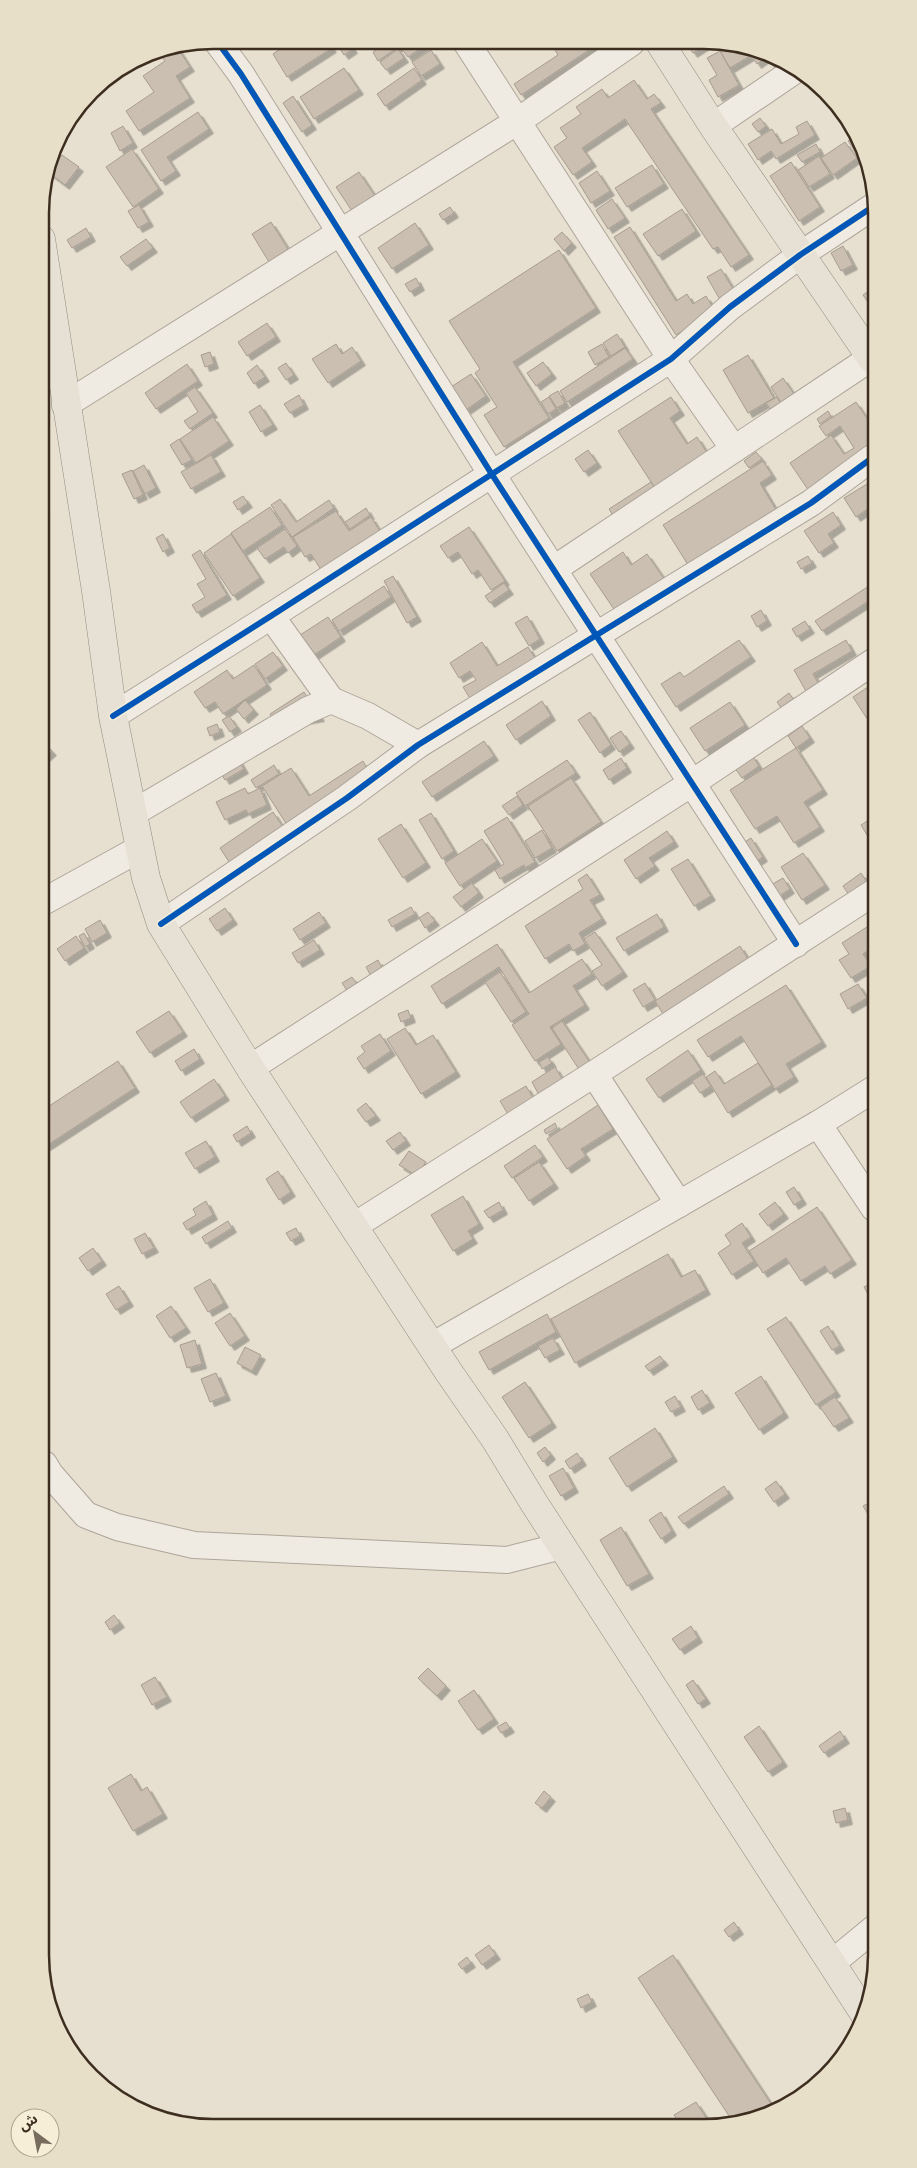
<svg xmlns="http://www.w3.org/2000/svg" width="917" height="2168" viewBox="0 0 917 2168" font-family="'Noto Serif','Noto Sans Arabic',serif">
<defs>
<filter id="shadow"><feDropShadow dx="4.5" dy="4.5" stdDeviation="0" flood-color="#0004"/></filter>
</defs>
<rect width="100%" height="100%" fill="#e7e0d1"/>
<!-- building -->
<g fill="#cbbfb2" stroke="#a89c90" filter="url(#shadow)">
<polygon points="293,40 327,41 332,48 287,77 273,54"/>
<polygon points="335,41 348,41 353,49 344,55"/>
<polygon points="389,41 407,41 378,61 373,52"/>
<polygon points="410,41 425,41 427,44 408,57 401,48"/>
<polygon points="550,42 601,42 521,95 514,84 558,55"/>
<polygon points="686,43 708,43 693,53"/>
<polygon points="733,43 744,45 750,56 730,68 720,51"/>
<polygon points="177,47 190,67 176,76 190,98 139,131 126,111 154,92 143,76 165,61 158,51"/>
<polygon points="398,49 404,58 386,70 380,62"/>
<polygon points="754,49 759,50 764,59 757,64 749,52"/>
<polygon points="431,50 440,64 421,76 412,62"/>
<polygon points="720,51 739,85 718,97 709,80 717,75 707,58"/>
<polygon points="767,53 781,58 788,63 777,71 765,55"/>
<polygon points="344,68 359,90 314,119 300,97"/>
<polygon points="414,68 422,80 385,106 377,94"/>
<polygon points="634,80 647,99 654,94 661,103 651,109 749,255 731,267 718,247 713,249 625,119 582,148 592,162 573,175 554,147 567,138 560,128 581,114 576,107 602,89 608,98"/>
<polygon points="293,96 312,125 302,132 283,103"/>
<polygon points="198,112 209,129 167,157 176,171 161,181 141,150"/>
<polygon points="760,118 766,126 758,132 752,124"/>
<polygon points="807,121 815,135 776,159 771,151 758,160 748,144 772,129 781,144 799,134 796,127"/>
<polygon points="123,126 133,143 120,151 111,133"/>
<polygon points="853,137 859,148 855,151 848,141"/>
<polygon points="845,142 857,158 833,175 821,158"/>
<polygon points="816,144 820,152 802,162 797,155"/>
<polygon points="132,149 159,189 133,207 106,167"/>
<polygon points="62,155 79,167 65,185 49,173"/>
<polygon points="819,156 830,174 809,187 798,170"/>
<polygon points="791,162 820,207 799,221 770,176"/>
<polygon points="652,165 664,184 627,207 615,188"/>
<polygon points="597,171 610,191 591,203 579,183"/>
<polygon points="359,172 375,196 352,211 336,187"/>
<polygon points="612,199 625,218 608,229 596,210"/>
<polygon points="139,205 149,222 138,228 128,211"/>
<polygon points="450,207 454,213 443,220 439,214"/>
<polygon points="682,209 696,231 658,256 643,234"/>
<polygon points="271,222 288,249 269,262 252,234"/>
<polygon points="415,223 429,245 392,269 378,248"/>
<polygon points="630,227 676,301 687,294 693,304 706,296 715,311 676,335 614,237"/>
<polygon points="86,228 91,237 72,248 67,240"/>
<polygon points="562,232 572,243 564,251 554,239"/>
<polygon points="146,239 153,248 127,266 120,257"/>
<polygon points="843,246 853,265 841,271 831,253"/>
<polygon points="559,250 596,308 513,362 549,418 504,447 484,415 497,407 475,373 480,369 449,321"/>
<polygon points="721,269 738,297 723,305 707,277"/>
<polygon points="416,278 420,286 410,292 405,284"/>
<polygon points="872,289 872,308 863,295"/>
<polygon points="267,323 276,337 247,356 238,342"/>
<polygon points="617,334 625,347 611,356 603,343"/>
<polygon points="336,344 342,354 352,347 361,361 328,383 312,359"/>
<polygon points="602,344 609,357 595,365 588,352"/>
<polygon points="625,348 633,359 567,402 560,391"/>
<polygon points="210,352 214,364 205,367 201,355"/>
<polygon points="748,355 774,398 748,413 723,370"/>
<polygon points="543,362 552,374 536,386 527,373"/>
<polygon points="286,363 294,375 286,380 278,368"/>
<polygon points="187,364 198,381 156,409 145,393"/>
<polygon points="257,365 265,377 254,384 247,373"/>
<polygon points="471,374 486,396 466,410 451,387"/>
<polygon points="783,378 796,397 783,406 771,387"/>
<polygon points="195,387 213,413 190,429 184,421 198,412 186,393"/>
<polygon points="558,391 565,403 557,408 549,396"/>
<polygon points="299,395 304,405 290,413 284,404"/>
<polygon points="549,397 556,409 548,414 541,402"/>
<polygon points="671,397 680,411 670,418 687,444 697,437 711,459 660,496 618,431"/>
<polygon points="777,397 786,412 776,418 766,403"/>
<polygon points="856,402 872,426 872,457 813,497 790,463 831,435 844,454 854,448 840,426 826,436 819,426"/>
<polygon points="260,405 273,425 261,432 249,412"/>
<polygon points="828,411 831,416 820,424 817,419"/>
<polygon points="213,417 229,441 196,463 180,439"/>
<polygon points="179,439 192,460 182,465 170,445"/>
<polygon points="588,450 597,463 584,472 575,459"/>
<polygon points="756,452 762,459 749,468 744,461"/>
<polygon points="211,455 221,472 191,489 181,472"/>
<polygon points="763,461 772,475 760,483 778,513 690,568 663,525"/>
<polygon points="144,465 156,488 145,494 133,471"/>
<polygon points="132,470 143,495 134,499 122,474"/>
<polygon points="872,481 872,506 856,517 844,498"/>
<polygon points="651,482 659,494 617,522 609,509"/>
<polygon points="243,496 248,503 238,510 233,502"/>
<polygon points="280,499 296,522 329,500 334,508 292,537 271,505"/>
<polygon points="270,507 282,525 243,551 231,533"/>
<polygon points="366,508 370,515 350,529 345,522"/>
<polygon points="336,511 349,531 371,517 383,536 323,573 311,554 305,557 293,537"/>
<polygon points="833,512 841,525 828,534 834,543 819,553 804,531"/>
<polygon points="469,527 505,581 491,590 478,570 472,574 458,552 448,558 440,546"/>
<polygon points="285,529 297,546 288,553 284,547 265,559 257,548"/>
<polygon points="163,534 170,548 163,552 156,538"/>
<polygon points="231,534 260,578 233,596 204,553"/>
<polygon points="200,550 227,595 197,613 192,605 205,597 197,584 206,579 192,555"/>
<polygon points="623,552 631,565 647,554 667,583 618,615 590,574"/>
<polygon points="808,556 812,563 801,569 797,562"/>
<polygon points="393,576 417,617 407,623 384,581"/>
<polygon points="504,583 509,590 490,603 485,596"/>
<polygon points="872,584 872,599 822,631 815,621"/>
<polygon points="384,586 391,597 339,631 332,620"/>
<polygon points="761,610 767,621 757,627 751,616"/>
<polygon points="527,616 540,639 529,646 515,623"/>
<polygon points="328,617 341,637 311,657 297,637"/>
<polygon points="805,621 810,629 797,637 792,629"/>
<polygon points="739,640 751,657 676,707 661,684 680,672 684,677"/>
<polygon points="846,640 852,651 813,674 820,686 807,693 794,670"/>
<polygon points="482,642 497,666 528,647 542,669 477,710 463,687 476,680 470,671 459,678 450,663"/>
<polygon points="273,652 283,666 265,679 255,664"/>
<polygon points="254,665 267,685 223,714 215,702 205,708 194,692 227,670 233,679"/>
<polygon points="871,685 873,696 869,699 873,706 873,728 853,697"/>
<polygon points="304,692 320,717 277,725 270,714"/>
<polygon points="789,693 797,704 784,712 777,702"/>
<polygon points="245,700 254,710 244,719 236,709"/>
<polygon points="542,701 551,716 516,740 506,725"/>
<polygon points="730,702 745,725 705,751 690,728"/>
<polygon points="590,712 611,745 600,753 578,720"/>
<polygon points="229,716 237,727 230,732 222,720"/>
<polygon points="217,724 220,732 210,736 207,728"/>
<polygon points="802,726 810,738 796,748 788,736"/>
<polygon points="621,731 630,744 619,752 610,738"/>
<polygon points="484,741 494,756 432,797 422,782"/>
<polygon points="44,743 52,751 42,760 42,745"/>
<polygon points="230,745 244,769 225,780 211,756"/>
<polygon points="796,748 823,790 804,802 820,827 794,843 777,816 755,829 730,790"/>
<polygon points="752,755 759,766 742,778 734,767"/>
<polygon points="621,758 627,768 609,780 603,770"/>
<polygon points="567,760 576,773 525,806 516,793"/>
<polygon points="363,761 371,775 289,828 262,786 291,768 309,796"/>
<polygon points="274,765 279,774 256,788 251,780"/>
<polygon points="571,778 601,822 557,851 528,806"/>
<polygon points="245,788 248,794 260,788 267,805 248,814 246,810 225,820 216,802"/>
<polygon points="517,796 523,805 509,815 502,806"/>
<polygon points="273,812 289,836 235,871 220,848"/>
<polygon points="431,813 454,851 442,859 419,820"/>
<polygon points="507,817 535,862 525,868 524,865 500,879 495,870 504,864 484,831"/>
<polygon points="872,818 873,820 873,845 861,825"/>
<polygon points="401,824 426,863 403,878 378,839"/>
<polygon points="542,830 552,848 535,858 525,841"/>
<polygon points="667,831 674,842 649,858 655,866 636,879 624,860"/>
<polygon points="751,838 763,857 751,865 739,846"/>
<polygon points="482,839 497,861 460,886 445,863"/>
<polygon points="803,853 825,885 802,900 781,867"/>
<polygon points="688,859 711,896 694,906 671,869"/>
<polygon points="861,873 867,882 849,895 843,886"/>
<polygon points="587,874 600,895 590,900 602,919 579,933 585,944 573,951 569,944 545,959 525,926 583,889 578,880"/>
<polygon points="783,878 790,889 778,897 771,885"/>
<polygon points="472,883 479,893 461,907 453,897"/>
<polygon points="411,907 415,914 392,927 388,920"/>
<polygon points="225,908 233,920 217,931 209,919"/>
<polygon points="319,912 326,923 300,940 293,929"/>
<polygon points="428,912 435,921 425,928 419,918"/>
<polygon points="657,914 664,927 624,951 616,938"/>
<polygon points="100,920 107,933 92,942 85,929"/>
<polygon points="873,923 874,947 863,954 871,966 851,978 839,960 849,954 842,943"/>
<polygon points="595,932 623,972 602,986 592,971 602,965 584,939"/>
<polygon points="84,933 90,944 85,947 79,936"/>
<polygon points="76,936 84,948 65,961 57,949"/>
<polygon points="314,940 320,950 298,963 292,953"/>
<polygon points="497,944 529,993 582,959 592,974 573,986 585,1005 550,1027 561,1044 535,1061 512,1025 529,1014 499,967 442,1004 431,986"/>
<polygon points="740,946 751,964 666,1019 655,1001"/>
<polygon points="378,960 383,970 371,976 366,967"/>
<polygon points="500,972 526,1012 511,1022 485,982"/>
<polygon points="352,977 358,985 348,992 342,983"/>
<polygon points="645,983 655,1000 643,1007 633,990"/>
<polygon points="858,984 867,998 848,1009 840,994"/>
<polygon points="786,985 822,1042 786,1064 794,1077 775,1089 741,1036 708,1057 697,1040"/>
<polygon points="408,1010 411,1018 401,1022 398,1014"/>
<polygon points="169,1011 183,1032 150,1053 136,1032"/>
<polygon points="562,1021 591,1064 580,1071 552,1028"/>
<polygon points="405,1028 416,1045 433,1035 456,1072 421,1094 387,1039"/>
<polygon points="380,1034 391,1051 364,1069 357,1058 365,1052 361,1046"/>
<polygon points="194,1049 200,1059 181,1071 175,1061"/>
<polygon points="688,1050 701,1070 659,1098 646,1079"/>
<polygon points="548,1057 552,1063 542,1069 539,1062"/>
<polygon points="118,1061 135,1088 43,1148 43,1110"/>
<polygon points="758,1063 772,1085 728,1113 706,1077 715,1071 724,1084"/>
<polygon points="555,1067 563,1080 539,1095 532,1082"/>
<polygon points="703,1074 711,1086 700,1093 692,1081"/>
<polygon points="214,1079 225,1096 191,1118 180,1102"/>
<polygon points="526,1086 535,1101 509,1116 500,1101"/>
<polygon points="366,1103 376,1116 366,1122 357,1110"/>
<polygon points="598,1105 613,1129 581,1149 586,1156 567,1169 547,1139"/>
<polygon points="555,1123 557,1128 546,1134 544,1130"/>
<polygon points="247,1126 251,1133 237,1142 233,1135"/>
<polygon points="400,1132 406,1141 393,1150 386,1141"/>
<polygon points="206,1141 215,1157 195,1169 185,1153"/>
<polygon points="535,1145 543,1157 512,1178 504,1166"/>
<polygon points="409,1151 426,1162 417,1176 399,1165"/>
<polygon points="539,1162 554,1184 529,1201 514,1178"/>
<polygon points="278,1171 291,1192 279,1200 266,1179"/>
<polygon points="794,1187 802,1200 794,1205 786,1192"/>
<polygon points="463,1196 479,1224 468,1231 473,1239 453,1251 431,1215"/>
<polygon points="206,1201 213,1215 187,1230 183,1223 196,1215 193,1209"/>
<polygon points="499,1202 503,1210 489,1218 484,1211"/>
<polygon points="775,1202 784,1214 768,1226 759,1214"/>
<polygon points="817,1207 852,1260 830,1274 825,1266 801,1281 786,1258 763,1273 749,1251"/>
<polygon points="228,1221 232,1228 206,1244 202,1237"/>
<polygon points="742,1223 751,1237 742,1243 754,1261 732,1275 718,1253 731,1244 725,1235"/>
<polygon points="296,1228 300,1236 291,1241 286,1233"/>
<polygon points="145,1233 154,1248 142,1254 134,1239"/>
<polygon points="93,1248 102,1261 88,1271 79,1258"/>
<polygon points="668,1254 681,1277 695,1270 706,1290 575,1363 551,1319"/>
<polygon points="210,1279 224,1303 208,1312 194,1288"/>
<polygon points="874,1282 875,1293 869,1296 864,1287"/>
<polygon points="119,1286 129,1302 116,1310 106,1294"/>
<polygon points="171,1306 186,1328 170,1338 156,1316"/>
<polygon points="230,1313 245,1336 230,1346 215,1323"/>
<polygon points="547,1314 556,1332 489,1370 479,1352"/>
<polygon points="786,1317 836,1392 816,1405 767,1329"/>
<polygon points="828,1326 840,1346 832,1350 820,1331"/>
<polygon points="553,1338 560,1350 545,1358 538,1346"/>
<polygon points="195,1340 202,1364 187,1368 180,1345"/>
<polygon points="245,1347 261,1355 252,1371 237,1363"/>
<polygon points="660,1356 664,1361 649,1371 645,1366"/>
<polygon points="216,1373 226,1396 210,1402 201,1379"/>
<polygon points="761,1376 784,1413 759,1430 735,1393"/>
<polygon points="525,1382 552,1423 529,1438 502,1397"/>
<polygon points="702,1390 710,1403 698,1410 691,1397"/>
<polygon points="675,1396 681,1407 671,1412 665,1402"/>
<polygon points="835,1397 849,1418 834,1427 820,1407"/>
<polygon points="655,1428 673,1457 627,1487 609,1458"/>
<polygon points="545,1447 551,1455 543,1462 537,1453"/>
<polygon points="577,1453 582,1461 570,1469 565,1461"/>
<polygon points="563,1468 574,1488 561,1496 549,1476"/>
<polygon points="776,1481 785,1494 774,1502 765,1489"/>
<polygon points="724,1486 729,1494 684,1524 678,1517"/>
<polygon points="875,1500 875,1523 874,1524 863,1506"/>
<polygon points="661,1512 672,1531 661,1539 649,1520"/>
<polygon points="621,1527 649,1574 627,1586 600,1540"/>
<polygon points="114,1615 120,1623 110,1630 105,1622"/>
<polygon points="691,1626 698,1638 680,1650 672,1639"/>
<polygon points="428,1668 446,1686 437,1696 418,1678"/>
<polygon points="155,1677 167,1697 152,1705 141,1685"/>
<polygon points="693,1680 706,1699 698,1704 686,1685"/>
<polygon points="474,1690 494,1719 478,1730 458,1701"/>
<polygon points="506,1722 510,1728 501,1733 497,1727"/>
<polygon points="759,1726 783,1762 768,1772 744,1737"/>
<polygon points="840,1731 845,1739 824,1753 819,1746"/>
<polygon points="131,1774 141,1791 147,1787 163,1814 133,1831 108,1788"/>
<polygon points="544,1791 551,1797 542,1808 535,1803"/>
<polygon points="845,1808 848,1820 836,1823 833,1811"/>
<polygon points="734,1922 739,1930 729,1937 724,1930"/>
<polygon points="489,1945 496,1955 482,1965 475,1955"/>
<polygon points="673,1955 775,2110 749,2122 733,2122 638,1978"/>
<polygon points="467,1957 471,1963 462,1969 458,1964"/>
<polygon points="588,1994 592,2002 581,2008 577,1999"/>
<polygon points="696,2102 709,2122 679,2122 674,2115"/>
</g>
<g fill="none" stroke-linecap="round" stroke-linejoin="round">
<!-- minor casing -->
<g stroke="#ada599" stroke-width="28">
<g id="minor">
<polyline points="216,40 241,74 491,473 796,944"/>
<polyline points="466,42 671,359 734,449"/>
<polyline points="713,126 797,69"/>
<polyline points="65,405 518,121 631,43"/>
<polyline points="554,569 871,358"/>
<polyline points="271,616 331,700 368,716 418,745"/>
<polyline points="113,716 271,616 671,359 730,307 800,255 871,208"/>
<polyline points="133,813 308,710 331,700"/>
<polyline points="43,902 139,849"/>
<polyline points="161,924 347,798 418,745 811,503 872,458"/>
<polyline points="250,1068 692,783 873,662"/>
<polyline points="594,1074 679,1204"/>
<polyline points="818,1124 874,1208"/>
<polyline points="354,1226 594,1074 873,893"/>
<polyline points="432,1346 818,1124 874,1089"/>
<polyline points="44,1464 50,1474 86,1515 117,1527 194,1545 507,1560 562,1546"/>
<polyline points="832,1963 877,1926"/>
</g>
</g>
<!-- major casing -->
<g stroke="#928b80" stroke-width="29">
<g id="major">
<polyline points="660,43 713,126 872,359"/>
<polyline points="41,239 96,591 113,716 146,878 161,924 250,1068 448,1371 495,1439 534,1503 865,2015"/>
</g>
</g>
<!-- minor -->
<use href="#minor" stroke="#efebe3" stroke-width="26"/>
<!-- major -->
<use href="#major" stroke="#e6e1d4" stroke-width="28"/>
<!-- cycleway casing -->
<g stroke="#f7eed8" stroke-width="9">
<g id="cycleway">
<polyline points="216,40 241,74 491,473 796,944"/>
<polyline points="113,716 271,616 671,359 730,307 800,255 871,208"/>
<polyline points="161,924 347,798 418,745 811,503 872,458"/>
</g>
</g>
<!-- cycleway -->
<use href="#cycleway" stroke="#0057b8" stroke-width="6"/>
</g>
<!-- crop -->
<path d="M0 0H917V2168H0ZM213 49H704A164 164 0 0 1 868 213V1955A164 164 0 0 1 704 2119H213A164 164 0 0 1 49 1955V213A164 164 0 0 1 213 49Z" fill="#e8dfc9" fill-rule="evenodd"/>
<path fill="none" stroke="#3d2e20" stroke-width="2.5" d="M213 49H704A164 164 0 0 1 868 213V1955A164 164 0 0 1 704 2119H213A164 164 0 0 1 49 1955V213A164 164 0 0 1 213 49Z"/>
<!-- north arrow -->
<g transform="translate(35 2133) rotate(328)"><circle r="24" fill="#f7eed8" stroke="#ada18e"/>
<path d="M0-4L9 19L0 12L-9 19Z" fill="#786c5e"/>
<text y="-8" font-size="14" font-weight="bold" text-anchor="middle" fill="#3d2e20">ش</text>
</g>
</svg>
